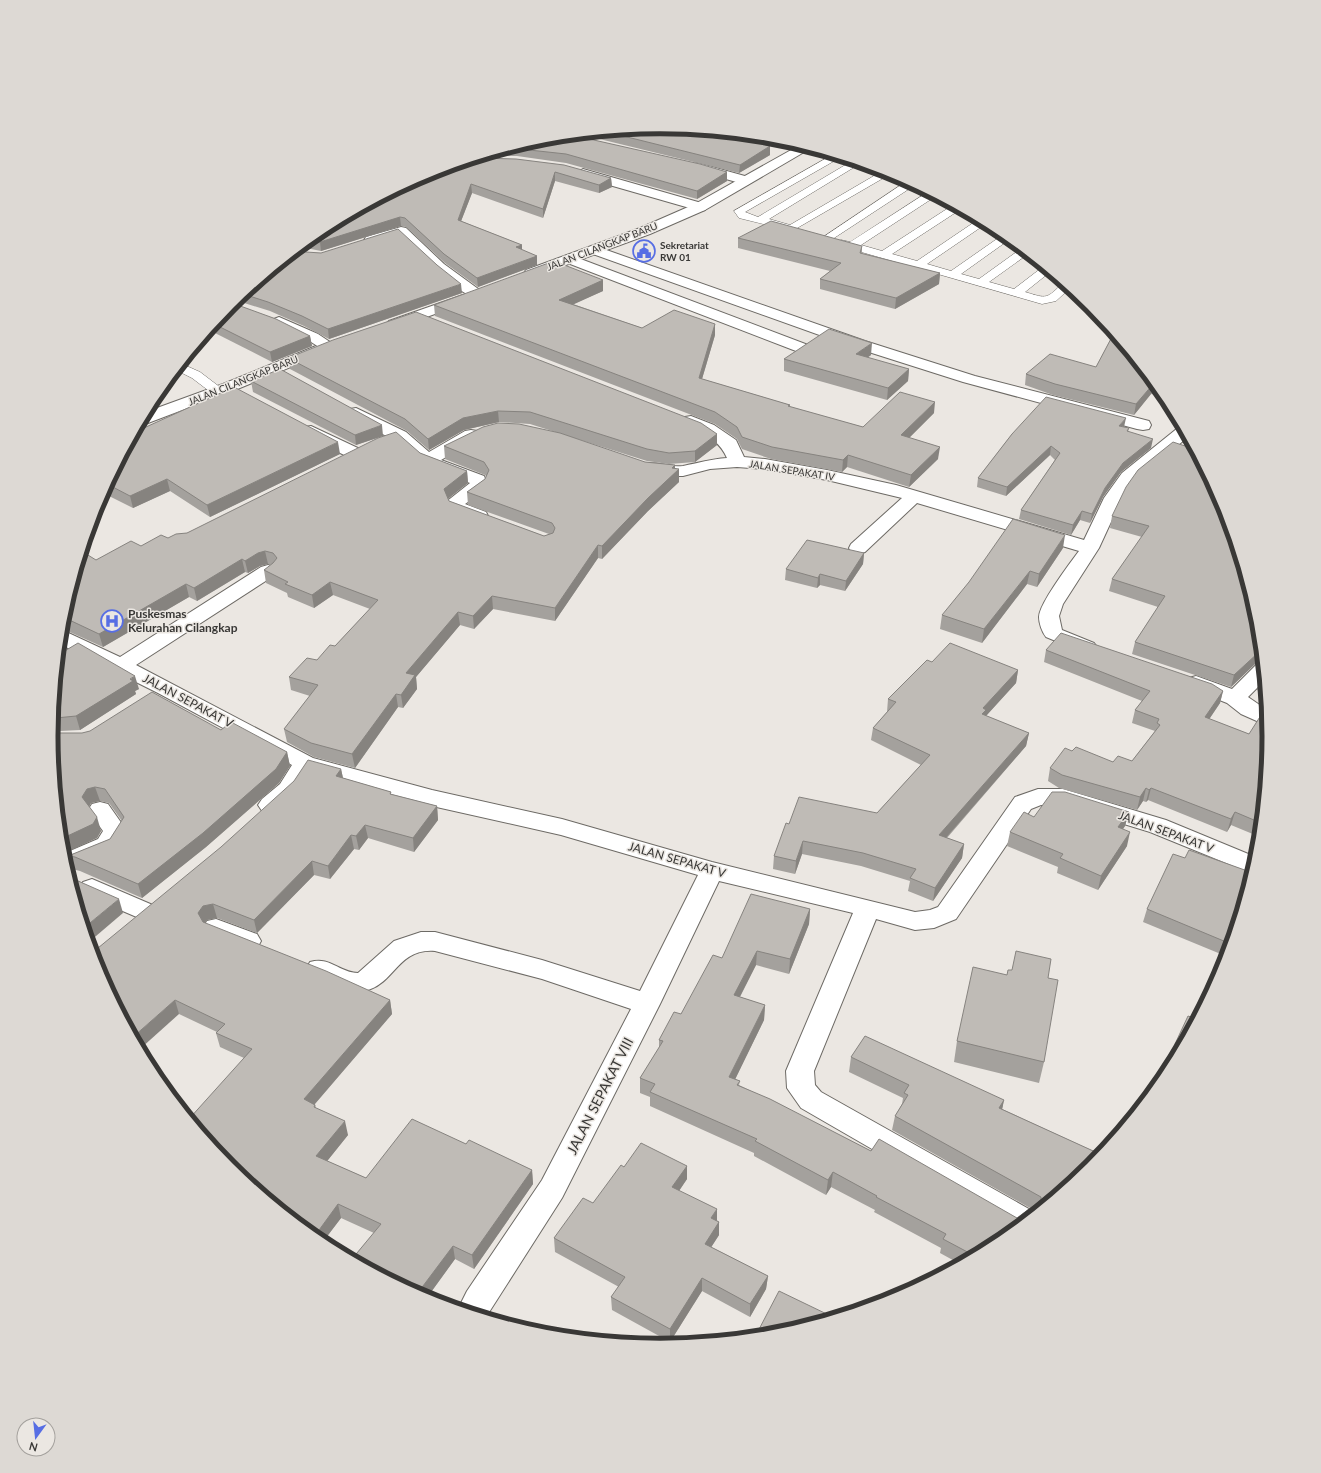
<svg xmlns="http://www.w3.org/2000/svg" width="1321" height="1473" viewBox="0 0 1321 1473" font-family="Lato,sans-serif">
<rect width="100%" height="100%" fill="#ebe7e2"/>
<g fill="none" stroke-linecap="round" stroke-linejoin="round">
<!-- service casing -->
<g stroke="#6d6a65" stroke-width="1">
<g id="service">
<polygon points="832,155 841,157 745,212 758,217 852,161 861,163 769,219 790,225 884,170 892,173 792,231 739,218 734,211"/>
<polygon points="907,181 915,185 831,240 827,241 822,238"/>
<path d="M 928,192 L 936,196 L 861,245 L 882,251 L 953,205 L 961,209 L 892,254 L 917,261 L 979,219 L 987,223 L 927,264 L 951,271 L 1004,234 L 1010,239 L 961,274 L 979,279 L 1022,248 L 1028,254 L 989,282 L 1014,289 L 1044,266 L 1050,272 L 1025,292 C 1048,299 1046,299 1063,283 L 1070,288 L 1056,301 L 1042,304 L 837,245 L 836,243 L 841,240 L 850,242 Z"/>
<polygon points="182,364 200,372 221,388 223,391 221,394 213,394 192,378 176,370"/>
</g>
</g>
<!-- minor casing -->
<g stroke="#6d6a65" stroke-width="2">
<g id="minor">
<polygon points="698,163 752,178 753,181 747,185 694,170 692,167 694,164"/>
<polygon points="583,169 705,204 707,207 705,210 700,211 578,176 577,173"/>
<path d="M 401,227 L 406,228 L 444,264 L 481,291 L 483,294 L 481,297 C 463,302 413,250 398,236 L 371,244 L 366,243 L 364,240 L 366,237 Z"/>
<polygon points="595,246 865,341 975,376 1149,421 1151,425 1149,429 1143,430 1137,429 963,382 853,347 590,253 588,250 590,247"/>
<polygon points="570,255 808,345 810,348 808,351 796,351 565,262 563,259 565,256"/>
<polygon points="279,317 318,334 336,346 334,349 322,349 308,340 274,325 271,322 274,319"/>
<path d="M 356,408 L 406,432 L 429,452 L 465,431 L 471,430 L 477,431 L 480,435 L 477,439 L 441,460 L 484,476 L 488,486 L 485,490 L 465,504 L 486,512 L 488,516 L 486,520 C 477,522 457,517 450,511 C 448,509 447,505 446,502 L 470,483 L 434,469 L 432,464 L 422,464 L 394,440 L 350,417 L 348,413 L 350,409 Z"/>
<path d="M 691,416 L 714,425 L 736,440 L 744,457 L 765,459 L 827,470 L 896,485 L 1084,540 L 1104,498 L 1122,473 L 1179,427 L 1183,426 L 1188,437 L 1134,481 L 1122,498 L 1099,548 L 1063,604 L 1059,616 L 1062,630 L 1094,643 L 1097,647 L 1094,651 L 1087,653 L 1080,651 L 1046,637 C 1042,632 1039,623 1039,617 C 1039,604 1070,563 1079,551 L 917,503 L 865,552 L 858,554 L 851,552 L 849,548 L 851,544 L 902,498 L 827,480 L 765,469 L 737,467 L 710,469 L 683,476 L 666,476 L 643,472 L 640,468 L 643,464 C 656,461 670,468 683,466 C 698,463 711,459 727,458 C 721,444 710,436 696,430 C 691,427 686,426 683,421 L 685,417 Z"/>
<polygon points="311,426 362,450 365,454 362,458 356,459 350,458 305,435 302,431 305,427"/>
<path d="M 268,565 L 275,567 L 278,571 L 275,575 L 136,665 L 313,758 L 432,790 L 562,819 L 712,862 L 915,912 L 930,910 L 938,907 L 1015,797 L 1038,789 L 1063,789 L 1166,820 L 1258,858 L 1253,874 L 1150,832 L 1062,805 L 1041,805 L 1031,809 L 956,919 L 934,928 L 915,930 L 876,919 L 814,1071 L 815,1085 L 821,1092 L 1036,1213 L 1014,1231 L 801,1108 L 787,1088 L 786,1071 L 853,913 L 719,881 L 660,1004 L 562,1198 L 486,1317 L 458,1309 L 467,1291 L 542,1180 L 631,1009 L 542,979 L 435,951 C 386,947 395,1011 331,985 C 321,981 311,978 306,969 L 310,962 C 330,956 338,972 358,973 L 394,941 L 421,932 L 435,932 L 542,960 L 640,991 L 698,875 L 561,835 L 432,806 L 310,772 C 300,789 285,817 262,811 L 258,805 L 262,799 L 280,784 L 292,765 L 158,693 L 60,644 L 62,630 L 120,657 L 261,567 Z"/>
<polygon points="1263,664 1264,681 1248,697 1267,710 1268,726 1241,714 1227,703 1189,688 1185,683 1189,678 1196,676 1232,689 1256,665"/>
<polygon points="100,802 108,804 127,831 114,851 67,870 63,854 98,839 103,831 88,810 92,804"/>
<polygon points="92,879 155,906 158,912 155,918 146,921 83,894 80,888 83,882"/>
<polygon points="216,919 257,934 261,941 257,948 248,950 239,948 207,935 203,928 207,921"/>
</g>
</g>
<!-- tertiary casing -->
<g stroke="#6d6a65" stroke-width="2">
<g id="tertiary">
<polygon points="800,145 811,148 705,210 650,234 536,276 526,276 524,273 526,270 640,228 695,204"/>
<polygon points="463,295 468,296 470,299 468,302 399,327 389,327 386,324 389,321"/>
<polygon points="316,346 322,348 324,351 322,354 235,390 148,423 140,424 146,412 223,384"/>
</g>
</g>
<!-- service -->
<use href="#service" fill="#fff" fill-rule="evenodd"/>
<!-- minor -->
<use href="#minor" fill="#fff" fill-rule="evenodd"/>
<!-- tertiary -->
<use href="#tertiary" fill="#fff" fill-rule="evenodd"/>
</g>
<!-- wall -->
<g fill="#a4a19d">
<polygon points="661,127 757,142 770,155 739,173 583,135"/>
<polygon points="585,138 727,172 727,181 697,199 566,163 517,156 486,156 542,139"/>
<polygon points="478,158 611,178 612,187 599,193 555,181 543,218 472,193 461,221 522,245 522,250 537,256 537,265 478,287 445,263 406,227 401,226 321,251 301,247 322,230 434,173"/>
<polygon points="738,238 862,246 862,254 940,273 939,284 895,309 820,289 820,279 830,271 738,248"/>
<polygon points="298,249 306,252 462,293 329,339 304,326 270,311 241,302 234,302"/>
<polygon points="603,280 603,291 573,304 642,328 715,324 715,335 702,379 790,405 789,407 863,427 934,413 909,438 938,459 909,487 847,467 842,472 771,459 742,449 737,439 715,424 435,316 434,305"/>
<polygon points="230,305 310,336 312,346 272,362 209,330"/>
<polygon points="1114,333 1163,393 1159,392 1157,395 1151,394 1134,415 1053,395 1025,385 1026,374 1096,367"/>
<polygon points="871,355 867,358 909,369 908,381 887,400 784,371 784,359"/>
<polygon points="288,358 717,434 717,445 695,462 669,464 647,461 530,424 499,422 464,430 429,450 407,431 290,369"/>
<polygon points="251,381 383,436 356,445 253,392"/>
<polygon points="1124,427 1129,428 1128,432 1151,448 1121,472 1103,497 1090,523 1080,520 1071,535 1019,519 1021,510 1055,460 1050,455 1006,496 977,487 978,478 1012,434"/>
<polygon points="135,432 340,454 210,517 170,491 133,508 103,493"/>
<polygon points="444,446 645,462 675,465 675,469 679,469 679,482 648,511 602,559 598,558 555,621 493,609 474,629 460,625 416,677 417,689 403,708 398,707 355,768 314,757 287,742 284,729 310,696 291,690 289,677 317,660 335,646 370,609 333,595 314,608 288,597 287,593 266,583 264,570 272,565 268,564 260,566 248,573 245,572 197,601 189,597 103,647 63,629 62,629 63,617 96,560 141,546 187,533 420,453 467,471 468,483 448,499 449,501 544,536 549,534 468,505 467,492 485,479 486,476 485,475 445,459"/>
<polygon points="1185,446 1258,618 1263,663 1255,664 1231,687 1132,654 1135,642 1158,607 1109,591 1112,579 1142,537 1110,528 1112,516"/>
<polygon points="1063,548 1037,587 1027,584 982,643 940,629 942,615"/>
<polygon points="864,553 863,564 845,591 820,585 817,588 785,580 786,569"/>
<polygon points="1046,650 1223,691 1220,703 1209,719 1249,734 1270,737 1260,837 1231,825 1227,832 1148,800 1146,802 1143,801 1137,810 1059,788 1048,781 1050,768 1072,751 1113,762 1132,761 1155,731 1132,723 1135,710 1142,701 1044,662"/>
<polygon points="59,653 139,689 135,691 136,694 80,730 60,731 52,729"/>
<polygon points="932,662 1018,670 1016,683 986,716 1029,733 1026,746 947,838 964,844 962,858 933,901 908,891 910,881 861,866 802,854 795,874 773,869 774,856 789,824 877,813 921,765 871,740 873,728 887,712 888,699"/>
<polygon points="1264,674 1266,693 1257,690 1261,678"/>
<polygon points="221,730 287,752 290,766 279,783 206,847 142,898 80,871 72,869 68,856 110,839 122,821 109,803 100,801 91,803 89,806 101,831 97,838 51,736"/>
<polygon points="341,769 343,778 391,792 391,794 437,806 438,820 414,852 368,838 359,850 354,849 330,879 314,875 257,933 217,918 207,920 204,923 390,1000 392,1014 315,1104 316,1108 348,1135 327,1161 366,1178 466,1144 532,1170 533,1184 474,1269 455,1259 426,1299 352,1259 374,1233 341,1218 322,1243 229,1167 244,1058 220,1047 216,1033 217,1032 179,1014 98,948"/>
<polygon points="1129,812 1125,826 1123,829 1127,846 1098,890 1057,873 1058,867 1007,846 1010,832 1034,817"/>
<polygon points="1185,858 1253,873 1228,957 1143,922 1147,909"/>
<polygon points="810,909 809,924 789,974 756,965 740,997 765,1005 764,1020 735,1079 740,1081 739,1085 871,1151 1017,1218 1030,1208 892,1130 895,1116 902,1104 903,1098 849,1072 851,1057 1004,1100 1002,1109 1102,1155 999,1243 960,1264 940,1253 941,1248 874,1212 875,1210 831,1187 826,1195 754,1156 754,1153 650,1106 650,1097 640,1093 640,1078 659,1048 659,1040 681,1014 722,958"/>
<polygon points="1007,975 1048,978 1044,1062 1039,1083 954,1062 957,1041"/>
<polygon points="1197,1019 1175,1060 1171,1059 1175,1044"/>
<polygon points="687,1166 687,1179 679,1191 719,1222 719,1235 711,1247 768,1276 766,1289 750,1317 702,1291 670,1342 612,1310 611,1297 619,1287 555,1252 554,1238 593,1203 624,1167"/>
</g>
<!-- shaded-wall -->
<g fill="#86837f">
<polygon points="753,136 767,138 745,148 745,139"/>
<polygon points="770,146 770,155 739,173 740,165"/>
<polygon points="555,172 555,181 543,218 543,209"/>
<polygon points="727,172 727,181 697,199 697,191"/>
<polygon points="611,178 612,187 599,193 599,185"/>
<polygon points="471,184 472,193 458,229 458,220"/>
<polygon points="400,217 401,226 321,251 320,242"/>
<polygon points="522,245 522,254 516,247"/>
<polygon points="537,256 537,265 478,287 477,278"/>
<polygon points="940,273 939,284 895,309 896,298"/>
<polygon points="603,280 603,291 559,311 559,300"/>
<polygon points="461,284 462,293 329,339 328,329"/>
<polygon points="715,324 715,335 699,389 699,378"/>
<polygon points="310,336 312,346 272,362 270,352"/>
<polygon points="872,343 871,355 855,366 856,354"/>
<polygon points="909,369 908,381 887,400 888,388"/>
<polygon points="1154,383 1151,394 1134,415 1136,404"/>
<polygon points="1158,387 1160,389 1159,392 1157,395"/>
<polygon points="935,402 934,413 900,447 901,435"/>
<polygon points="498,411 499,422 464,430 429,450 428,439 463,418"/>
<polygon points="1126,418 1124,427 1119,426"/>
<polygon points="382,425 383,436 356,445 355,435"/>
<polygon points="717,434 717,445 695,462 695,451"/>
<polygon points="1153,439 1151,448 1121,472 1103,497 1090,523 1092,514 1105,488 1123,463"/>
<polygon points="338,442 340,454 210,517 207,505"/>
<polygon points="1051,446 1050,455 1006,496 1007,487"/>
<polygon points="940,447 938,459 909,487 911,475"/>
<polygon points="848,455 847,467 842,472 843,460"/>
<polygon points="675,465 675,473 679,469 679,482 648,511 602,559 602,546 672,468"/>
<polygon points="467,471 468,483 445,501 444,489"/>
<polygon points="167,479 170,491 133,508 130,496"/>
<polygon points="1082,511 1080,520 1071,535 1073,525"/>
<polygon points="1065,535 1063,548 1037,587 1039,574"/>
<polygon points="598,545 598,558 555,621 555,608"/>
<polygon points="265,551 268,564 260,566 248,573 245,561 258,553"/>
<polygon points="864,553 863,564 845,591 846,581"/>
<polygon points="242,559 245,572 197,601 194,588"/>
<polygon points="1030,571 1027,584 982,643 984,629"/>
<polygon points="820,574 820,585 817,588 818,578"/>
<polygon points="330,582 333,595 314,608 312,595"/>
<polygon points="186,584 189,597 103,647 99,634"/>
<polygon points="492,596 493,609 474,629 473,616"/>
<polygon points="458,612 460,625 416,677 417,689 403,708 401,695 406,673"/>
<polygon points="61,638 63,647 60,650"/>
<polygon points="1259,652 1255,664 1231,687 1234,675"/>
<polygon points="1018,670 1016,683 985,717 980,727 983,708"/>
<polygon points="135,676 139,689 135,691 136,694 80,730 76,716"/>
<polygon points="1223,691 1220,703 1202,730 1205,717"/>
<polygon points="396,694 398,707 355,768 352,754"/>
<polygon points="1029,733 1026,746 937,848 939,835"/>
<polygon points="287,752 290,766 279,783 206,847 142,898 138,884"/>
<polygon points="341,769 344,783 336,776"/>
<polygon points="95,787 100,801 91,803 87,811 82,797 87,789"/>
<polygon points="1146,788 1143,801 1137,810 1140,797"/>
<polygon points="1151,788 1148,800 1146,802 1149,790"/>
<polygon points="437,806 438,820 414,852 413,838"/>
<polygon points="1129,812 1125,826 1114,841 1118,827"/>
<polygon points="1235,812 1231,825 1227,832 1231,819"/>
<polygon points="97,817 101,831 97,838 63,854 61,839"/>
<polygon points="365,825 368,838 359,850 356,836"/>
<polygon points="1130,832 1127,846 1098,890 1101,876"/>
<polygon points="351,835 354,849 330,879 328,866"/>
<polygon points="803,841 802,854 795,874 796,861"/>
<polygon points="964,844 962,858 933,901 935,888"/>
<polygon points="312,861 314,875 257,933 254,920"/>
<polygon points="119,899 123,913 89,942 85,927"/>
<polygon points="213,904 217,918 207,920 202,927 198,913 203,906"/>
<polygon points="810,909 809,924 789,974 790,959"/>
<polygon points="757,951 756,965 733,1010 734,995"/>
<polygon points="175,1000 179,1014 140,1049 133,1037"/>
<polygon points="390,1000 392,1014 307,1113 304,1099"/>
<polygon points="765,1005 764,1020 729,1092 729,1077"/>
<polygon points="1004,1100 1001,1115 999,1108"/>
<polygon points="345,1121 348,1135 320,1170 316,1156"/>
<polygon points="687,1166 687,1179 672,1201 672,1187"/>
<polygon points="532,1170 533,1184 474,1269 472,1255"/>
<polygon points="833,1172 831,1187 826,1195 828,1180"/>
<polygon points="338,1204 341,1218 322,1243 314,1237"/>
<polygon points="717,1209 717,1222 711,1218"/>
<polygon points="719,1222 719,1235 705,1257 705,1244"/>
<polygon points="453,1246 455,1259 426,1299 417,1294"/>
<polygon points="768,1276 766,1289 750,1317 750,1304"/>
<polygon points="702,1278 702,1291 670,1342 670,1329"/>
</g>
<!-- building -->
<g fill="#bfbbb6" stroke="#86837f">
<polygon points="661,127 753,136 745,139 770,146 740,165 607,132"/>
<polygon points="577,135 585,138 700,164 727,172 697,191 566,154 511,148 542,139"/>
<polygon points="478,158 516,159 564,165 611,178 599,185 555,172 543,209 471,184 458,220 522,245 516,247 537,256 477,278 444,254 405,218 400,217 320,242 309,240 322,230 425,174 434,173 456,165"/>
<polygon points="771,221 862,246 860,253 940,273 896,298 820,279 841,263 738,238"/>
<polygon points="398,229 437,265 461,284 328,329 302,316 268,302 243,294 298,249 306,252 321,253"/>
<polygon points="554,261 603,280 559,300 642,328 674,310 715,324 699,378 790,405 788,406 863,427 900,392 935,402 901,435 940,447 911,475 848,455 843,460 772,447 742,437 737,427 715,412 434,305"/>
<polygon points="232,303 276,319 310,336 270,352 214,324 230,305"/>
<polygon points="416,312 701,423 717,434 695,451 669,453 647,449 530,412 498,411 463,418 428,439 405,419 288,358 333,340"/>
<polygon points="829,329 872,343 856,354 909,369 888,388 784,359"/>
<polygon points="1114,333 1156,384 1154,383 1136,404 1055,384 1026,374 1050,354 1096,367"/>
<polygon points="280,369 382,425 355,435 251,381"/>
<polygon points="234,387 338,442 207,505 167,479 130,496 107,484 135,432"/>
<polygon points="1046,397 1126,418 1119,426 1129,428 1127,431 1153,439 1123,463 1105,488 1092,514 1082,511 1073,525 1021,510 1060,453 1051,446 1007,487 978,478 1012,434"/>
<polygon points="498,423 519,424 560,433 645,462 675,465 672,468 679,469 648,498 602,546 598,545 555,608 492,596 473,616 458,612 406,673 415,675 401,695 396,694 352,754 311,743 284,729 318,685 289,677 307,658 317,660 330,645 335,646 378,600 330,582 312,595 285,584 288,582 264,570 273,563 277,558 273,553 265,551 258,553 245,561 242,559 194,588 186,584 99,634 63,617 83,552 96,560 131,541 141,546 161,535 168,538 176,534 187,533 378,438 396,432 420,453 467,471 444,489 449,501 544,536 553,533 555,528 552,523 467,492 485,479 489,470 484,462 444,446 483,427"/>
<polygon points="1190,440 1224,503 1258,618 1262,651 1259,652 1234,675 1135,642 1165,596 1112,579 1149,526 1112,516 1126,487 1138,470 1173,442 1185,446"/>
<polygon points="1013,519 1065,535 1039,574 1030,571 984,629 942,615 969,582"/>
<polygon points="807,540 864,553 846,581 820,574 818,578 786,569"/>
<polygon points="1061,633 1212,684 1223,691 1205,717 1249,734 1263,712 1268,713 1270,737 1261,823 1235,812 1231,819 1151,788 1149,790 1146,788 1140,797 1062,775 1050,768 1065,748 1072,751 1076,747 1113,762 1118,756 1132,761 1160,725 1157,723 1159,719 1135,710 1150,691 1046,650"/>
<polygon points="78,643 135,676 130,679 133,681 76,716 56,718 53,717 59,653 63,652"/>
<polygon points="950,643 1018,670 983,708 986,710 982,714 1029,733 939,835 964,844 935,888 910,878 916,869 863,853 803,841 796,861 774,856 786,823 789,824 799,797 877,813 930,755 873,728 896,702 888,699 927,660 932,662"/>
<polygon points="1264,674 1264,679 1261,678"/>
<polygon points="152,692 221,730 231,722 287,752 276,769 203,833 138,884 75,857 68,856 110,839 124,817 105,789 95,787 87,789 82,797 97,817 93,824 61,839 51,736 51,733 82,733 90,731"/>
<polygon points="308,760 341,769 336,776 391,792 390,794 437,806 413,838 365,825 356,836 351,835 328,866 312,861 254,920 213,904 203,906 198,913 203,922 326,971 390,1000 304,1099 315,1105 314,1107 345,1121 316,1156 366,1178 412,1119 466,1144 469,1140 532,1170 472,1255 453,1246 417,1294 352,1259 381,1224 338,1204 314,1237 287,1214 290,1210 269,1200 229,1167 189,1119 252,1049 216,1033 225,1024 175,1000 133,1037 97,970 91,950 98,948 221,847 294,781"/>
<polygon points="1052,792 1065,792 1129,812 1118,827 1130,832 1101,876 1060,858 1063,854 1010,832 1024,812 1034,817"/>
<polygon points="1189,850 1253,873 1231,944 1147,909 1173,854 1185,858"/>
<polygon points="69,877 119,899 85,927"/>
<polygon points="751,894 810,909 790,959 757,951 734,995 765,1005 729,1077 740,1081 737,1085 770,1099 871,1151 879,1139 1017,1218 1041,1200 1041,1197 895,1116 908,1095 904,1093 909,1085 851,1057 865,1036 1004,1100 999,1108 1102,1155 1091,1168 999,1243 975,1256 943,1239 946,1234 876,1197 877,1196 833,1172 828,1180 755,1141 757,1139 650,1092 655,1084 640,1078 663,1041 659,1040 674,1012 681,1014 713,955 722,958"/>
<polygon points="1016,951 1051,959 1048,978 1058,980 1044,1062 957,1041 973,967 1007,975 1008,970 1012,970"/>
<polygon points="1188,1016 1197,1019 1182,1047 1175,1044"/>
<polygon points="641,1143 687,1166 672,1187 717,1209 711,1218 719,1222 705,1244 768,1276 750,1304 702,1278 670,1329 611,1297 625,1277 554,1238 583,1198 593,1203 621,1165 624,1167"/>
<polygon points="779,1291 835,1318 779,1334 755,1337"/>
</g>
<!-- icons -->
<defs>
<g id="civic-ring" transform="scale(1.15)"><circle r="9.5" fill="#ebe7e2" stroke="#576ee4" stroke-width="1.5"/><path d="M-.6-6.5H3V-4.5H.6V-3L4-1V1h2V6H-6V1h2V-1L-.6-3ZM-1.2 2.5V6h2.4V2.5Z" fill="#576ee4"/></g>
<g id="hospital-ring" transform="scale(1.15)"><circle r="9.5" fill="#ebe7e2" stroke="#576ee4" stroke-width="1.5"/><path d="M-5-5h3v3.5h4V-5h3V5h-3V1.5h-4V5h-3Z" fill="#576ee4"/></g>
</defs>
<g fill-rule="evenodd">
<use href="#civic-ring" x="644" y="251"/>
<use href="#hospital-ring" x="112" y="621"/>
</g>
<g text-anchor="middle" stroke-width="3" stroke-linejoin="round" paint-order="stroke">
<!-- far-poi labels -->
<g font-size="10" font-weight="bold" fill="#393836" stroke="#ebe7e2" text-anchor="start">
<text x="660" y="249">Sekretariat<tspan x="660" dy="12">RW 01</tspan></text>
</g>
<!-- far-street labels -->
<g font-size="10" fill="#393836" stroke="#ebe7e2">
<text transform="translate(602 246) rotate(-21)" y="4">JALAN CILANGKAP BARU</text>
<text transform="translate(243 380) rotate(-22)" y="4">JALAN CILANGKAP BARU</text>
<text transform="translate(792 470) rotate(9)" y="4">JALAN SEPAKAT IV</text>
</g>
<!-- poi labels -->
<g font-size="12" font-weight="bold" fill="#393836" stroke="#ebe7e2" text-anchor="start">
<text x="128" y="618">Puskesmas<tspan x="128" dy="14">Kelurahan Cilangkap</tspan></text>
</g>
<!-- street labels -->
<g font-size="12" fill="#393836" stroke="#ebe7e2">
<text transform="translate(188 701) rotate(28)" y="4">JALAN SEPAKAT V</text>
<text transform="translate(1166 832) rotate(20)" y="4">JALAN SEPAKAT V</text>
<text transform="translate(677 860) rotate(16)" y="4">JALAN SEPAKAT V</text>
</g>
<!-- near-street labels -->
<g font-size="14" fill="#393836" stroke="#ebe7e2">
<text transform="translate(600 1096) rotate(-63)" y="5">JALAN SEPAKAT VIII</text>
</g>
</g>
<!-- crop -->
<path d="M0 0H1321V1473H0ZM58 736a602 602 0 1 1 1204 0a602 602 0 1 1-1204 0Z" fill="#ddd9d4" fill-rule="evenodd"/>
<path fill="none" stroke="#393836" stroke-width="5" d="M58 736a602 602 0 1 1 1204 0a602 602 0 1 1-1204 0Z"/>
<!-- north arrow -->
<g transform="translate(36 1437) rotate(195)"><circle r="19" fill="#ebe7e2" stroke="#a4a19d"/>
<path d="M0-3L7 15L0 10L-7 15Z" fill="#576ee4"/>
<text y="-6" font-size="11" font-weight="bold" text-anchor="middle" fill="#393836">N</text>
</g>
</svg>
